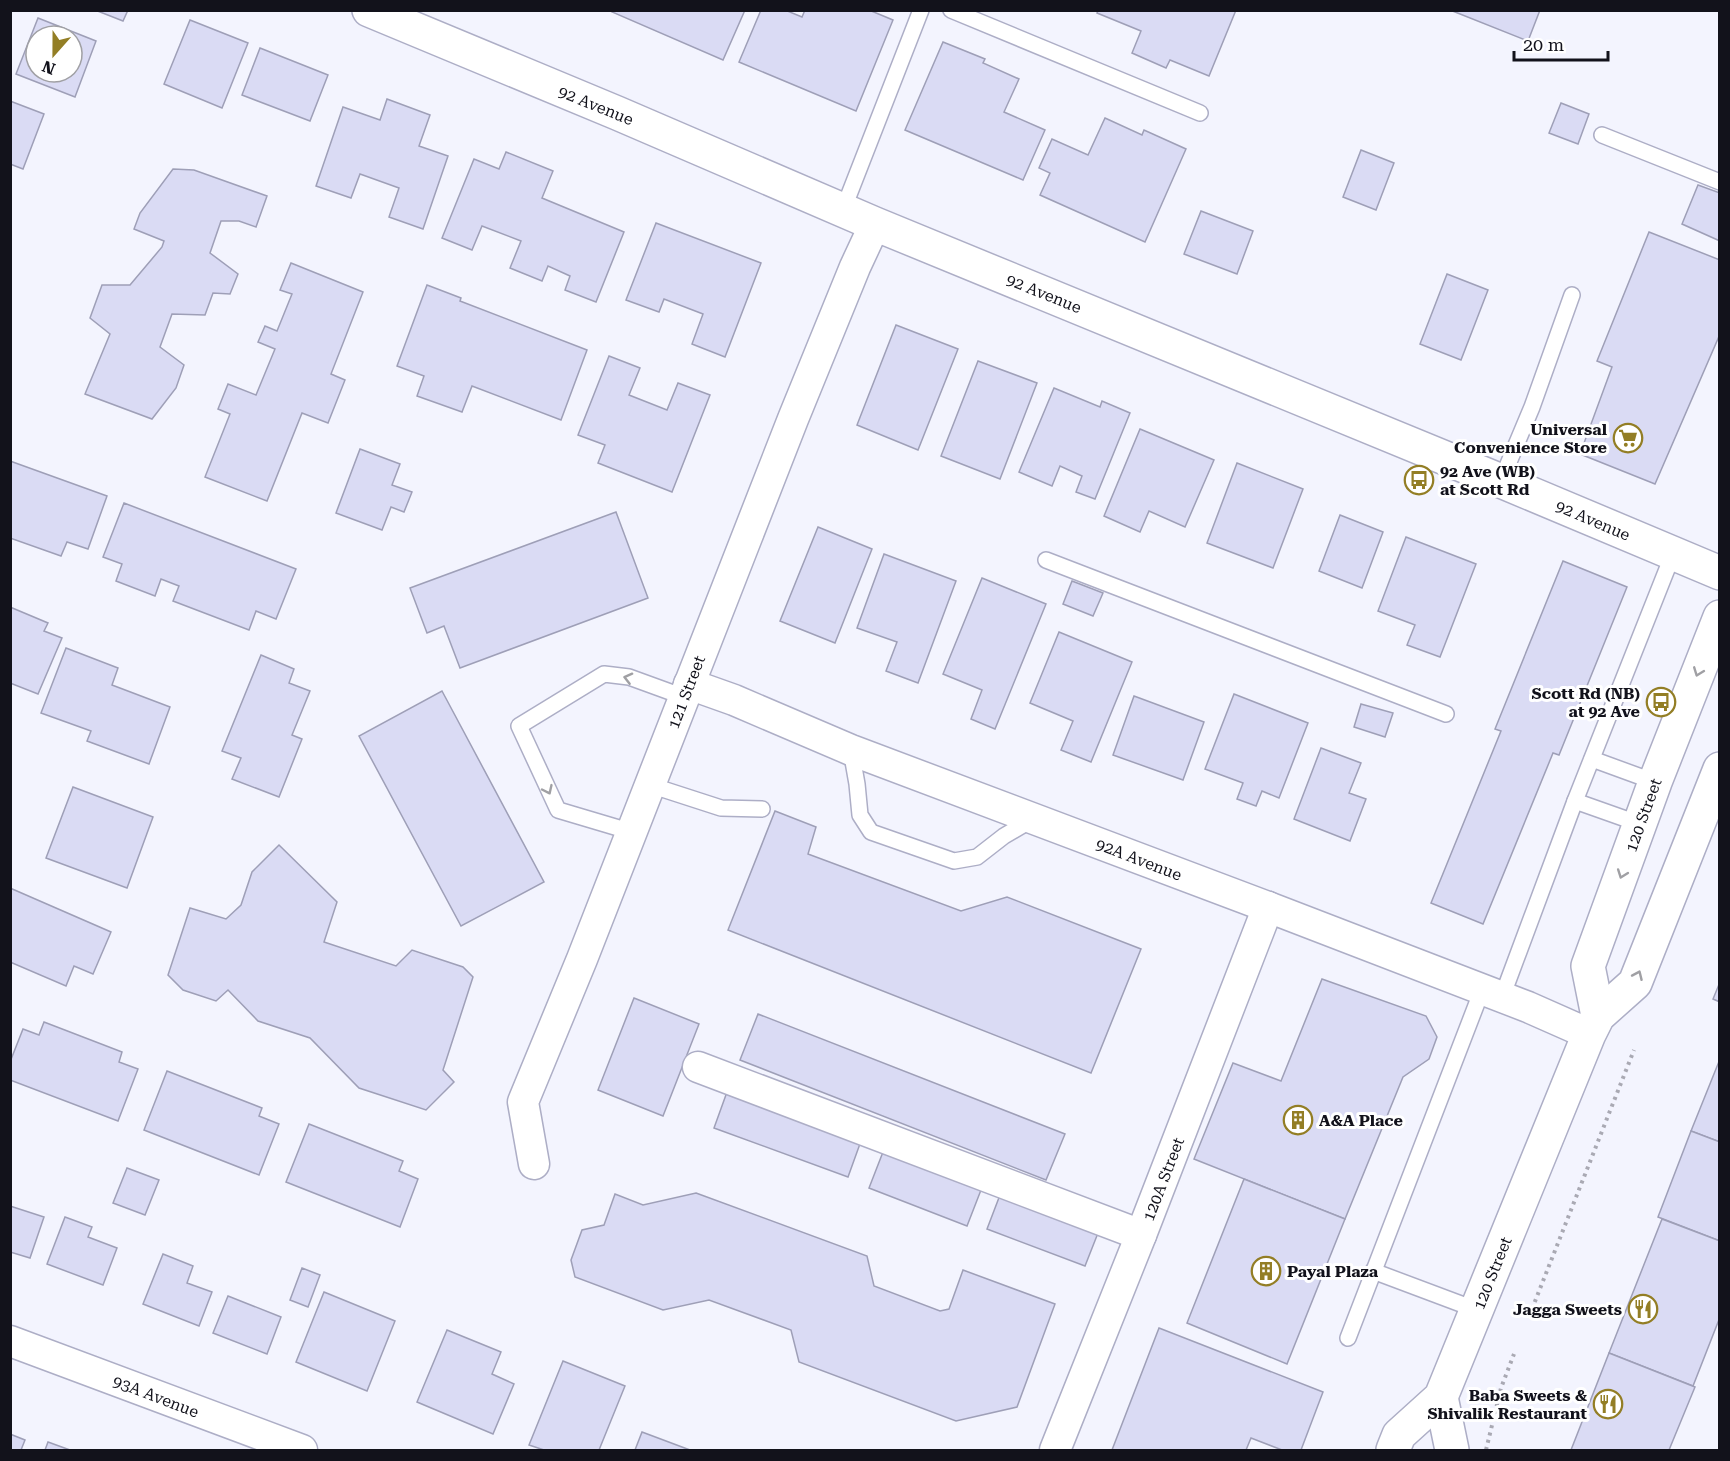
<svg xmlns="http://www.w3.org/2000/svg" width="1730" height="1461" viewBox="0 0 1730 1461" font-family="'Roboto Serif',serif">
<rect width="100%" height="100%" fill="#f3f4fe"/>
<!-- building -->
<g fill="#dadbf4" stroke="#9e9fb7" stroke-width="1.5" fill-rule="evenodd">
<polygon points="95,10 128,10 123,21"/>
<polygon points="613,10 745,10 723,60 612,12"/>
<polygon points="761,10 785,10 802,17 805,10 869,10 893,20 856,111 739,62"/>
<polygon points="1098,10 1236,10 1209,76 1170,60 1166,68 1132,53 1141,31 1097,13"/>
<polygon points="1450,10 1540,10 1528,41"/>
<path d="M 38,18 L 96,41 L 75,97 L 16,74 ZM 36,36 L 72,36 L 72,72 L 36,72 Z"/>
<polygon points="190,20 248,43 222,108 164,84"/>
<polygon points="943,42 985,59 983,63 1019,79 1004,112 1045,130 1023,180 905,130"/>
<polygon points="260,48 328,75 310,121 242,95"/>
<polygon points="387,99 430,115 419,146 448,156 423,229 389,217 399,188 360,174 351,198 316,186 343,107 380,120"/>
<polygon points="10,101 44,114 23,169 10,164"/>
<polygon points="1561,103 1589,114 1578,144 1549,133"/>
<polygon points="1105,118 1142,135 1144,130 1186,149 1145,242 1040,195 1050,173 1039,168 1052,139 1088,155"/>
<polygon points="1361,150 1394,163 1376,210 1343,197"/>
<polygon points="506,152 553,171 542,198 624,232 596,302 565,290 570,276 548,266 542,281 510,268 521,241 482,226 472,250 442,238 474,159 499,169"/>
<polygon points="173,169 194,170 267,196 256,227 239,221 221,221 210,253 238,274 230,294 213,293 205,315 172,314 160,347 184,365 176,388 152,419 85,394 110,334 90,318 102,285 130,285 162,247 164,241 134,229 140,213"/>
<polygon points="1698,185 1720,193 1720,241 1682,224"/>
<polygon points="1201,211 1253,231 1237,274 1184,254"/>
<polygon points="656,223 761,263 725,357 692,344 703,314 664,299 659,312 626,300"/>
<polygon points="1649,232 1720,260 1720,334 1655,484 1580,454 1612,367 1597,361"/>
<polygon points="291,263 363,292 331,374 345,380 328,423 302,413 267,501 205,477 230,414 218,409 228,384 256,395 275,349 258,342 265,326 277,331 292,294 280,290"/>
<polygon points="1447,274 1488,290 1461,360 1420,344"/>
<polygon points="427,285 461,298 460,301 587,350 561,420 472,386 462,412 417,396 424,376 397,366"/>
<polygon points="896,325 958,349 918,450 857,425"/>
<polygon points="609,356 640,368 629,395 667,410 678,383 710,395 672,492 598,463 605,445 578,435"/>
<polygon points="978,361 1037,383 1000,479 941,456"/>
<polygon points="1054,388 1100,407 1102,401 1130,413 1095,499 1076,492 1082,476 1060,466 1052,486 1019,472"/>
<polygon points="1140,429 1214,460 1185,527 1149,511 1140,532 1104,516"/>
<polygon points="360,449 400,464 392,485 412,492 404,512 391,507 382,530 336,513"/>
<polygon points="10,461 107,496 88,549 67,542 61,556 10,538"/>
<polygon points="1237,463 1303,489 1273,568 1207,543"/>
<polygon points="124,503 296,569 276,619 256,611 249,630 173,601 179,586 161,579 155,596 116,581 122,564 103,557"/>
<polygon points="616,512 648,598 460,668 444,626 427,633 410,588"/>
<polygon points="1340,515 1383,532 1362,588 1319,571"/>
<polygon points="818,527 872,549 835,643 780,621"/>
<polygon points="1406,537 1476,564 1440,657 1407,645 1415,625 1378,611"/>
<polygon points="884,554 956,581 918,683 886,671 897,642 857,628"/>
<polygon points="1563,561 1627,587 1559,755 1553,753 1483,924 1431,903 1501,731 1495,729"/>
<polygon points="982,578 1046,604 995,729 971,719 982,690 943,674"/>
<polygon points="1072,581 1103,593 1093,616 1063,604"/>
<polygon points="10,607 48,623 44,631 62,638 38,694 10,683"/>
<polygon points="1059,632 1132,662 1091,762 1061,750 1073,721 1030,703"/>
<polygon points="66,648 118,668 112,685 170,707 149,764 87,741 91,731 41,713"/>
<polygon points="261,655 294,669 289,683 310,691 292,735 302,739 279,797 232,779 241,758 222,751"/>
<polygon points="442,691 544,882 461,926 359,736"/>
<polygon points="1234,694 1308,723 1279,798 1262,791 1256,806 1237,799 1243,783 1205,769"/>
<polygon points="1134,696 1204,722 1183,780 1113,755"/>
<polygon points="1361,704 1393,713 1385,737 1354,727"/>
<polygon points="1321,748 1361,763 1349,793 1366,799 1350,841 1294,819"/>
<polygon points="73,787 153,817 127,888 46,858"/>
<polygon points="775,811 816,827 808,854 961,911 1007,897 1141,949 1091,1073 728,930"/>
<polygon points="279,845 337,902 324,942 396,966 412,950 463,967 473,977 443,1070 454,1082 426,1110 359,1088 310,1038 258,1021 228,990 216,1001 183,990 168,975 190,908 226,919 241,905 252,872"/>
<polygon points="10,888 111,932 93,974 74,966 66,986 10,962"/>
<polygon points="1322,979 1426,1016 1437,1037 1429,1059 1403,1077 1345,1219 1194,1159 1233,1063 1281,1081"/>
<polygon points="1720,982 1720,1002 1713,999"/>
<polygon points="634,998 699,1024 663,1116 598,1090"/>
<polygon points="758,1014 1065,1134 1046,1180 740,1060"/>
<polygon points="44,1022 122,1052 119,1062 138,1069 118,1121 10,1080 10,1062 23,1029 39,1035"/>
<polygon points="1720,1059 1720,1142 1691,1131"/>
<polygon points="167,1071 262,1108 259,1116 279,1124 259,1175 144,1130"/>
<polygon points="727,1092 861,1141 848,1177 714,1128"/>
<polygon points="309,1124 403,1161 399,1171 418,1179 400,1227 286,1182"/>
<polygon points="1691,1131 1720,1142 1720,1241 1658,1217"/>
<polygon points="883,1152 981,1190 967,1226 869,1188"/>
<polygon points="127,1168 159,1180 145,1215 113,1203"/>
<polygon points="1244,1179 1345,1219 1287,1364 1187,1323"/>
<polygon points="696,1193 867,1256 874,1286 940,1311 949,1309 963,1270 1055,1304 1017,1407 956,1421 799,1362 791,1330 709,1300 663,1310 575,1277 571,1260 582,1230 604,1225 615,1194 643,1205"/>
<polygon points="1000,1195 1098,1233 1085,1266 987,1229"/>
<polygon points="10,1206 44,1217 30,1258 10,1252"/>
<polygon points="65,1217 92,1227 88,1237 117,1248 103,1285 47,1264"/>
<polygon points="1662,1219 1720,1241 1720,1317 1693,1386 1609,1353"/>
<polygon points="163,1254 193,1266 187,1283 212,1292 199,1326 143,1304"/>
<polygon points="302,1268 320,1275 308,1307 290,1300"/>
<polygon points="324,1292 395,1321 367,1391 296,1362"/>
<polygon points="228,1296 281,1317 267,1354 213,1333"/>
<polygon points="1159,1328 1323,1392 1301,1450 1282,1450 1251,1438 1246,1450 1112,1450"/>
<polygon points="447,1330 501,1352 492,1374 514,1384 493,1434 417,1402"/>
<polygon points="1609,1353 1695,1387 1669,1450 1571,1450"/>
<polygon points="563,1361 625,1386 599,1450 544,1450 529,1445"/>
<polygon points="642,1432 690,1450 635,1450"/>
<polygon points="10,1434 25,1440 21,1450 10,1450"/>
<polygon points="48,1442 70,1450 45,1450"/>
</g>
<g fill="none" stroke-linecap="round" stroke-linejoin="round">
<!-- lane casing -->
<g stroke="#adaec6" stroke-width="18">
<g id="lane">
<polyline points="951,10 1200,113"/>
<polyline points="1602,135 1720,182"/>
<polyline points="843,210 921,10"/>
<polyline points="1501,481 1532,407 1572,295"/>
<polyline points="1046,560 1446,714"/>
<polyline points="851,750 857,784 860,815 871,832 954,861 977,857 1004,836 1033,819"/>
<polyline points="1592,759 1655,782"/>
<polyline points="650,785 721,808 762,809"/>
<polyline points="1575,801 1673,554"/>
<polyline points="632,832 558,810 519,726 604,674 629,677 684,697"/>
<polyline points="1502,997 1575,801 1640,824"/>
<polyline points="1373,1271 1477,1310"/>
<polyline points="1348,1338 1482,990"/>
</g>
</g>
<!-- street casing -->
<g stroke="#adaec6" stroke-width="33">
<g id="street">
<polyline points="689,684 734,700 851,750 1268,907 1528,1007 1589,1034"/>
<polyline points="698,1067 1141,1235"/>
<polyline points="534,1164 523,1102 582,959 793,419 855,267 875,224"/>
<polyline points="10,1341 302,1450"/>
<polyline points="1055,1450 1141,1235 1268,907"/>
</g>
</g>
<!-- secondary casing -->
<g stroke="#adaec6" stroke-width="36">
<g id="secondary">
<polyline points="369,10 617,113 875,224 1501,481 1720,573"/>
<polyline points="1598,1016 1588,966 1655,782 1720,617"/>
<polyline points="1441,1397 1452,1450"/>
<polyline points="1393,1450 1399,1435 1441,1397 1589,1034 1598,1016 1635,983 1720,769"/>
</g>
</g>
<!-- path -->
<g stroke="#a9a9b3" stroke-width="4" stroke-dasharray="3 4.5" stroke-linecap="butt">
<polyline points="1415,489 1419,481"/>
<polyline points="1532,1309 1634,1050"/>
<polyline points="1486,1450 1501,1388 1514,1354"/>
</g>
<!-- lane -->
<use href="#lane" stroke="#fff" stroke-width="15"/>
<!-- street -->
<use href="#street" stroke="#fff" stroke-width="30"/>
<!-- secondary -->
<use href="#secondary" stroke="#fff" stroke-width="33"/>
</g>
<!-- one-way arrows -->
<defs><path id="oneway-chevron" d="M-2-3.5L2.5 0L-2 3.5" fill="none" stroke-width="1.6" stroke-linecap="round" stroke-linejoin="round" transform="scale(1.5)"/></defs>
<g stroke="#a0a0a4">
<use href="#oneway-chevron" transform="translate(1698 672) rotate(111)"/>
<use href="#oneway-chevron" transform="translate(628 678) rotate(-166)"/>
<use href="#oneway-chevron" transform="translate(548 790) rotate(65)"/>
<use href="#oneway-chevron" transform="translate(1622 874) rotate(110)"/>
<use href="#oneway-chevron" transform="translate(1638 975) rotate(-66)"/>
</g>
<!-- icons -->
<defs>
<g id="supermarket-ring" transform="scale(1.5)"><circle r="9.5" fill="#fff" stroke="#937e25" stroke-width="1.5"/><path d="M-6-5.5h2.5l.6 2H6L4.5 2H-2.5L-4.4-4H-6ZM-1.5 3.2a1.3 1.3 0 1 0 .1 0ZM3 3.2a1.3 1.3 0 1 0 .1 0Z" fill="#937e25"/></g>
<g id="bus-ring" transform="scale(1.5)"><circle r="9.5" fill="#fff" stroke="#937e25" stroke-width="1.5"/><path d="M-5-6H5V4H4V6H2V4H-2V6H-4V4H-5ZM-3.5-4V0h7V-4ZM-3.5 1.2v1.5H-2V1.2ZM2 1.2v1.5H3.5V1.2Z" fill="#937e25"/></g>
<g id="building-ring" transform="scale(1.5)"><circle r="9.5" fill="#fff" stroke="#937e25" stroke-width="1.5"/><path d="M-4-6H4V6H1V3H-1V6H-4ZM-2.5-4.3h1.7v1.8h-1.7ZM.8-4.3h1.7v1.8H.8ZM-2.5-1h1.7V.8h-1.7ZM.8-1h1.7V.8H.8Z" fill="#937e25"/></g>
<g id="restaurant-ring" transform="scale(1.5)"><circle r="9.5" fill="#fff" stroke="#937e25" stroke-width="1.5"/><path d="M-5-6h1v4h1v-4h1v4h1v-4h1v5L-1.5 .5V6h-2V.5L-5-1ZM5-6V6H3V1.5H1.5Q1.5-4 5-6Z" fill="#937e25"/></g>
</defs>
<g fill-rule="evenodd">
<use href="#supermarket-ring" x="1628" y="438"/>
<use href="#bus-ring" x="1419" y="480"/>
<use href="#bus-ring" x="1661" y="702"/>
<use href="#building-ring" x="1298" y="1120"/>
<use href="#building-ring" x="1266" y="1271"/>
<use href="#restaurant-ring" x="1643" y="1309"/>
<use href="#restaurant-ring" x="1608" y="1404"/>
</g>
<g text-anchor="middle" stroke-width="6" stroke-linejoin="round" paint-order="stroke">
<!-- street labels -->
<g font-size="16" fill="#12121b" stroke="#fff">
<text transform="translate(596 105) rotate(22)" y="6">92 Avenue</text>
<text transform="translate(1044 293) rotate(22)" y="6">92 Avenue</text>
<text transform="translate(1593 520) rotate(23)" y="6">92 Avenue</text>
<text transform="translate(686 692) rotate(-69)" y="6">121 Street</text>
<text transform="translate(1643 815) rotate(-70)" y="6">120 Street</text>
<text transform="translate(1139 859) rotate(21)" y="6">92A Avenue</text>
<text transform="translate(1163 1179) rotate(-69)" y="6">120A Street</text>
<text transform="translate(1492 1273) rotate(-68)" y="6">120 Street</text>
<text transform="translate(156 1396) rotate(21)" y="6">93A Avenue</text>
</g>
<!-- poi labels -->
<g font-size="16" font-weight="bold" fill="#12121b" stroke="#fff" text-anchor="end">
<text x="1607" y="435">Universal<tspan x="1607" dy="18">Convenience Store</tspan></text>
<text x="1440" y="477" text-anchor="start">92 Ave (WB)<tspan x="1440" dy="18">at Scott Rd</tspan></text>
<text x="1640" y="699">Scott Rd (NB)<tspan x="1640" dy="18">at 92 Ave</tspan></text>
<text x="1319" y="1126" text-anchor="start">A&amp;A Place</text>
<text x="1287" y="1277" text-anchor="start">Payal Plaza</text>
<text x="1622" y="1315">Jagga Sweets</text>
<text x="1587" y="1401">Baba Sweets &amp;<tspan x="1587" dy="18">Shivalik Restaurant</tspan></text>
</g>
</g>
<!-- border -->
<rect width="1730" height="1461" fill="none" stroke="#12121b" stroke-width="24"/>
<!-- north arrow -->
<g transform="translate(54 54) rotate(201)"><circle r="28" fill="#ffffff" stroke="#a0a0a4" stroke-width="1.5"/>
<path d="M0-4.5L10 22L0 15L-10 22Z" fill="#937e25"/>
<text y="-9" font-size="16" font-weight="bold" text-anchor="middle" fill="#12121b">N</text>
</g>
<!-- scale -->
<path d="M1514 51v9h94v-9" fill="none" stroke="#12121b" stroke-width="3"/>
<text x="1523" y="51" font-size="18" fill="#12121b" stroke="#ffffff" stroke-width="4.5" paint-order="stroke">20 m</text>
</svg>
